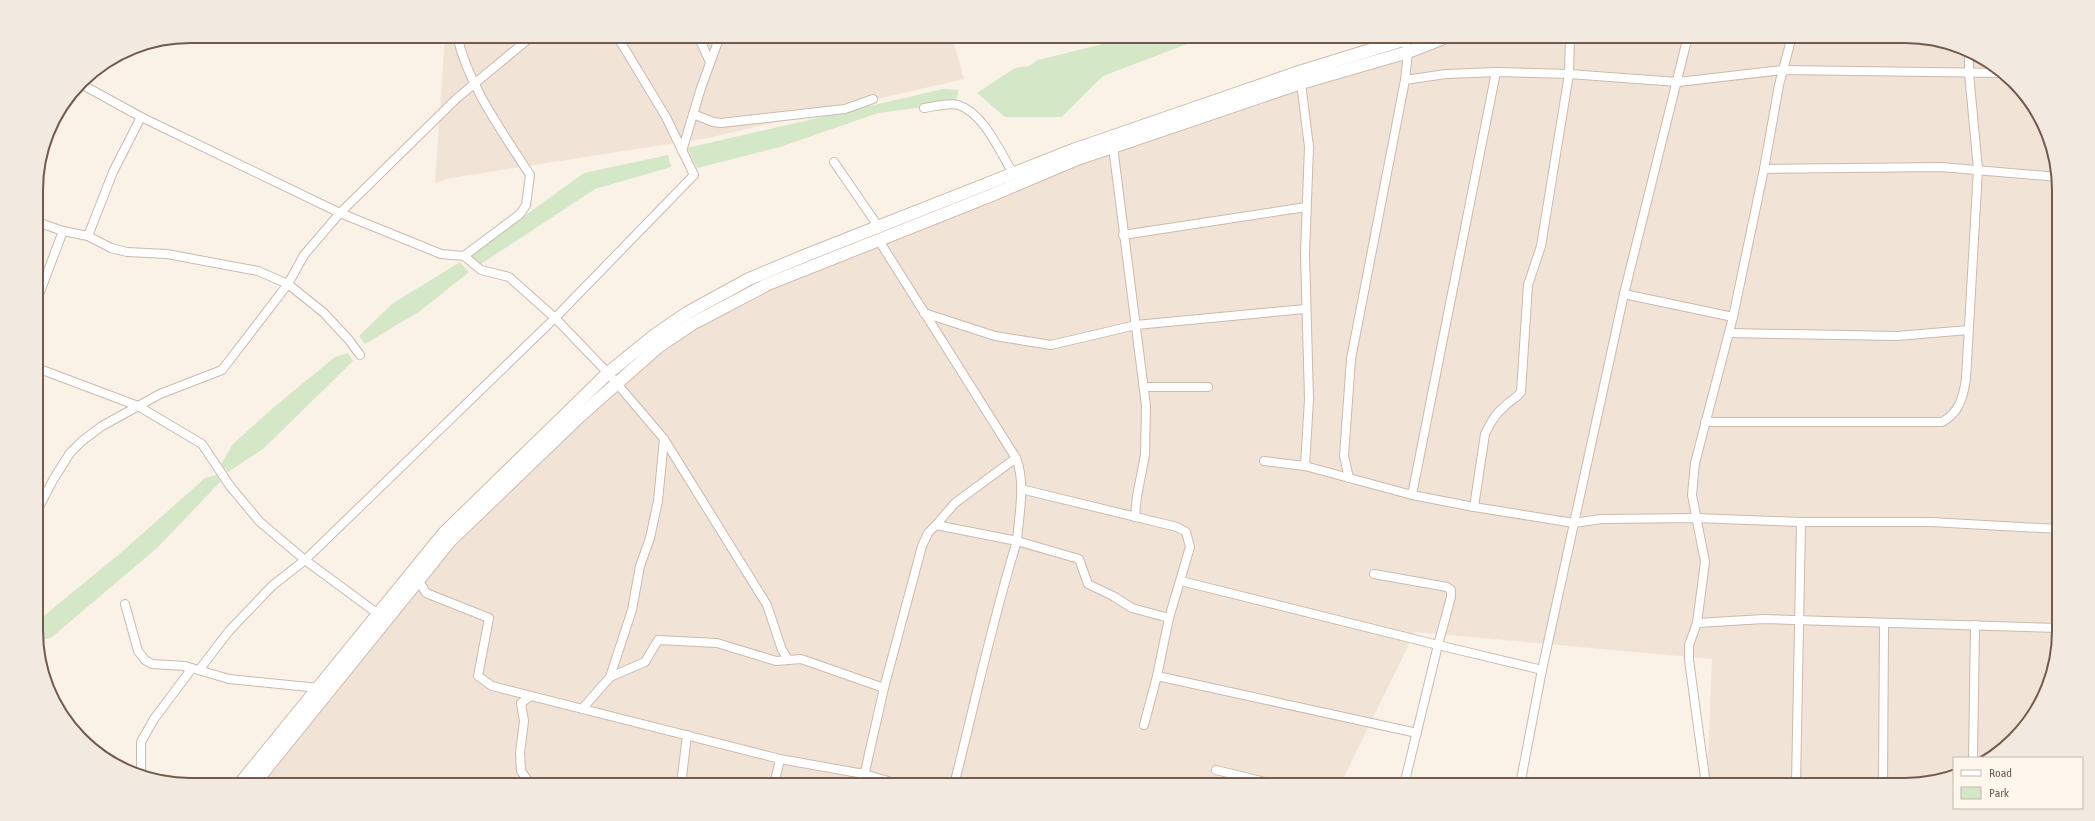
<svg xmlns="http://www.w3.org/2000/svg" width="2095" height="821" viewBox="0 0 2095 821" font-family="'Asap Condensed',sans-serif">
<rect width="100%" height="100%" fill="#faf2e7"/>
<!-- residential -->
<g fill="#f1e4d6">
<polygon points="445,36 952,36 964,79 708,138 450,178 435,183"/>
<polygon points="1426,36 1905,36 1955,44 1991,62 2021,89 2043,122 2058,170 2059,631 2051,681 2027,725 1999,753 1990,758 1954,758 1954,777 1915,785 1707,785 1712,659 1415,632 1340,785 245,785 403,600 664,334 1011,189"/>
</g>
<!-- green -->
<g fill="#d4e7c6">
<polygon points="1119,36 1208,36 1103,76 1062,117 1005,117 977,93 1015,68 1029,66 1038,60 1099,45"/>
<polygon points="943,89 959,90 955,103 878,113 780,147 697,168 687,148"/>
<polygon points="668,155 671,167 595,189 481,264 469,256 584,173"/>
<polygon points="460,262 469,272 420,311 365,344 359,336 392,304"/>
<polygon points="348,353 353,361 263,449 228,472 221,464 233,444 274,407 335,357"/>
<polygon points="216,475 221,481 158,547 52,637 39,641 39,620 123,551 205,478"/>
</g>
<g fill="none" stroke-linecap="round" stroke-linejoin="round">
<!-- street casing -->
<g stroke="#cbbaae" stroke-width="10">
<g id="street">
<path d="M 457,36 C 469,87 502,131 530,175 L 526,205 L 520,214 L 464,256"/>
<polyline points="698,36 710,62"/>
<polyline points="1405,80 1446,74 1496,72 1569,74 1678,82 1783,70 2003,73"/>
<polyline points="1301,83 1309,147 1305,254 1309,399 1305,466"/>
<polyline points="81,84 141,117 113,172 88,236"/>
<path d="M 924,108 C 933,107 949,102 958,105 C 983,112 1000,152 1013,173"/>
<polyline points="693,114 713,122 721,123 845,109 873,99"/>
<polyline points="141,117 340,213 441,254 464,256 481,270 509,277 555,318 608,373 664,439 767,605 782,650 788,659"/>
<polyline points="1113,147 1146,406 1145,455 1137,496 1135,517"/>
<polyline points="682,151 701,88 720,36"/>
<polyline points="834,162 878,226"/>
<polyline points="1764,169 1941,167 2058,177"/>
<polyline points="37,222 63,231 88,236 111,248 127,252 167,254 258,271 288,284 324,313 349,340 360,355"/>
<polyline points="1123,235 1306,207"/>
<polyline points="1624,294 1733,317"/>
<polyline points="37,300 63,231"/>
<polyline points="924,313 995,336 1051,345 1136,325 1305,309"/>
<polyline points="1729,333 1897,336 1968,330"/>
<polyline points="37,368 138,406 202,444 230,486 260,522 305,560 555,318 694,175 666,117 617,36"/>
<polyline points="1144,387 1208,387"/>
<path d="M 1705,422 L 1942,422 C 1959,413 1963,398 1966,379 L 1978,169 L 1969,73 L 1969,51"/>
<polyline points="1264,461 1305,466 1412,495 1474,507 1574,523 1601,519 1696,518 1801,522 1931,522 2059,529"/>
<polyline points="1349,478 1344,456 1351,359 1405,80 1408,52 1405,40"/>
<polyline points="1021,489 1177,527 1186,532 1190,547 1169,618 1157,676 1144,725"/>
<polyline points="1412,495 1496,72"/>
<path d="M 1474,507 L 1485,434 C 1490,424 1495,414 1504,407 C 1510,400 1515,400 1521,392 L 1528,285 L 1541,246 L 1569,74 L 1570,36"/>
<polyline points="38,509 53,480 70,453 82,441 102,426 160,394 222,370 288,284 304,255 340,213 456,99 532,36"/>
<polyline points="936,525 955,503 1016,458"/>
<polyline points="418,579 426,593 489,618 478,676 492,686 780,759 864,774 902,785"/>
<polyline points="1181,581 1438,645 1451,597 1451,590 1447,587 1374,574"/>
<polyline points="125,604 138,651 145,660 152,664 185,666 229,679 319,688"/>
<polyline points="1697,623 1764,619 2059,628"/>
<polyline points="2057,645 2059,588"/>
<polyline points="199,670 229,631 272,586 305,560 378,614"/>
<polyline points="1157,676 1417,733"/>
<polyline points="610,677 645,662 658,640 717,643 776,661 801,659 884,688"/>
<polyline points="582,709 610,677 632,610 640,566 650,538 658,501 664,439"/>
<polyline points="1973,758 1975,625"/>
<polyline points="1216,770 1278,785"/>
<polyline points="141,777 141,742 154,719 190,671 185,666"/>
<polyline points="531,785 521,771 520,753 524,721 521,703 531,696"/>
<polyline points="681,785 687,735"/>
<polyline points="774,785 780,759"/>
<path d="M 862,785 L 884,688 L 922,546 L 928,533 L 936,525 L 1017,541 C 1019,514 1026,483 1016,458 L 878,239"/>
<path d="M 954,785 C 975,703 992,621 1017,541 L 1079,559 L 1088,584 L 1113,596 L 1132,608 L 1169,618"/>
<polyline points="1404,785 1438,645 1542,670"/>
<polyline points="1520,785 1542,670 1624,294 1688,36"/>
<polyline points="1706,785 1689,660 1689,645 1697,623 1705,562 1692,495 1695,463 1733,317 1764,169 1779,85 1792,36"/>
<polyline points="1796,785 1801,522"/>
<polyline points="1883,785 1884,623"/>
</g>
</g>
<!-- secondary casing -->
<g stroke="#d0bcaf" stroke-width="14">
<g id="secondary">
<polyline points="239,785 444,533 608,373 655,335 687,313 749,279 809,254 1073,150 1296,73 1416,36"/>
<polyline points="253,785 450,541 580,416 658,347 692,324 768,284 992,195 1077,159 1301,83 1408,52 1449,36"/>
</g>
</g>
<!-- street -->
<use href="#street" stroke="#fff" stroke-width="8"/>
<!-- secondary -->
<use href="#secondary" stroke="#fff" stroke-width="12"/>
</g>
<!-- crop -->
<path d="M0 0H2095V821H0ZM190 43H1905A147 147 0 0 1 2052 190V631A147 147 0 0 1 1905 778H190A147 147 0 0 1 43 631V190A147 147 0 0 1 190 43Z" fill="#f2eae0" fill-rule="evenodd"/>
<path fill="none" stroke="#725a4d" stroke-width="2" d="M190 43H1905A147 147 0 0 1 2052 190V631A147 147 0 0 1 1905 778H190A147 147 0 0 1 43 631V190A147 147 0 0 1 190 43Z"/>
<!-- legend -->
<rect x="1953" y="757" width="130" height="52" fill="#fdf7ed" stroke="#c5b8ad"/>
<rect x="1961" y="770" width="20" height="6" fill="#ffffff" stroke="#c5b8ad"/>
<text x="1989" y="777" font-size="12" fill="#725a4d">Road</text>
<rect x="1961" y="787" width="20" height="12" fill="#d4e7c6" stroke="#c5b8ad"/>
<text x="1989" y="797" font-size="12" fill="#725a4d">Park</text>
</svg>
